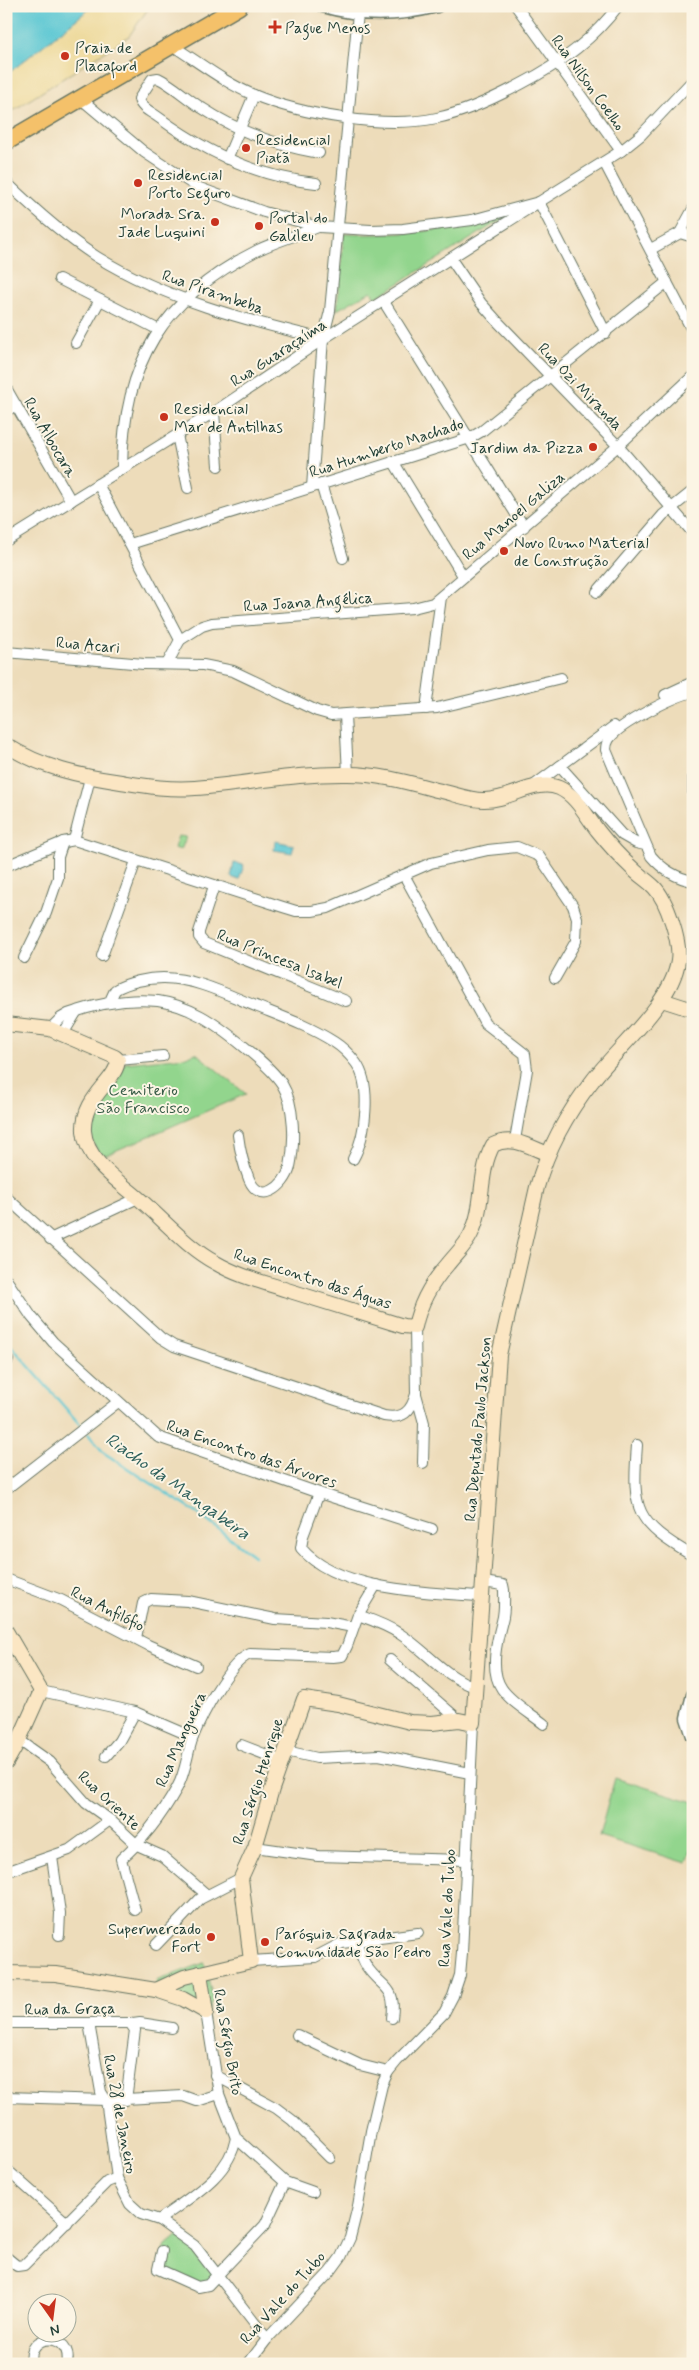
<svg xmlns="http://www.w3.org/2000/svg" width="699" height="2370" viewBox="0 0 699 2370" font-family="Mynerve,sans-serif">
<rect width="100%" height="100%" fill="#fcf5e5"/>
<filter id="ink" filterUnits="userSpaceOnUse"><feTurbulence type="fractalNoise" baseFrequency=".02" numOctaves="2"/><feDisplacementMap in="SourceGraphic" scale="10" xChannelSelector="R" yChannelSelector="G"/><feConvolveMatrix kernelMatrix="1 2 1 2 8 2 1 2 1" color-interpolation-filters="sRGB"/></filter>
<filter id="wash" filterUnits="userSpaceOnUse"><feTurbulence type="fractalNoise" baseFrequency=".0096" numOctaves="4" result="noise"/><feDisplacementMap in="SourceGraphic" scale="20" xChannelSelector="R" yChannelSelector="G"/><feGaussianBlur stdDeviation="1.12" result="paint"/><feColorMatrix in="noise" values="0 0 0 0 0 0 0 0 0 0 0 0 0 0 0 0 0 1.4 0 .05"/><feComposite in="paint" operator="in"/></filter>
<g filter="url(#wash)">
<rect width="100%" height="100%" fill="#eddcba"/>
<!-- green -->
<g fill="#92d58d" stroke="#588960">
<path d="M 509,215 L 375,298 L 371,291 L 337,310 L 344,234 C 402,236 453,230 509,215 Z"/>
<polygon points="178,836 186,837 181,850 174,848"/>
<polygon points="196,1053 246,1094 101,1157 88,1134 88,1117 125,1063 186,1057"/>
<polygon points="615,1778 693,1802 693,1844 687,1863 599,1836"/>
<polygon points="204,1963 213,1998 209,2009 160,1991 156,1981"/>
<polygon points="178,2235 218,2274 206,2286 160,2267 166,2245"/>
</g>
<!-- sand -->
<polygon fill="#eeda9e" stroke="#868c69" points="93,6 150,6 129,36 6,115 6,75"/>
<!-- water -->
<g fill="#5bc7d3" stroke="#3d8284">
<polygon points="6,6 93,6 6,75"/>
<polygon points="275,841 294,845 292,853 274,850"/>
<polygon points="234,863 244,865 239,880 231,877"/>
</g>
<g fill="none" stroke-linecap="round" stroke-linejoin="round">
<!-- stream -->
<g stroke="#5bc7d3" stroke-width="2.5">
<polyline points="6,1340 82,1427"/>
<polyline points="88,1434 104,1453 197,1513 254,1556"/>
</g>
</g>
</g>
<g filter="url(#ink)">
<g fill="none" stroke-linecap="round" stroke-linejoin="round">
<!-- minor casing -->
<g stroke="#677563" stroke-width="12">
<g id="minor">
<polyline points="516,6 621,151"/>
<path d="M 173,46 C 200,63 225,83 254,95 C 302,115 385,129 437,118 C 466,112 495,98 521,84 C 558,65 593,40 618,6"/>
<polyline points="81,99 144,152 197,187 264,212 319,227 371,230 403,229 472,220 539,202 621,151 641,135 693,80"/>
<polyline points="227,159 254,95"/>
<polyline points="604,162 693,332"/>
<path d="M 6,182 C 35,210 64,236 97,257 C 167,300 245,320 323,339"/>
<path d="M 316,183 C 258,177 204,151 158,117 C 151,112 140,107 139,99 L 152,79 L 158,78 C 173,85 187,99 202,108 C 237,131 278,146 319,153"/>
<polyline points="680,233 693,209"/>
<polyline points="651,249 680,233 693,237"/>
<polyline points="451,259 481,303 498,322 618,446 693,533"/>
<polyline points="59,279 159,330"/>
<polyline points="384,302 524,527"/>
<polyline points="76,343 100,300"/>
<polyline points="6,388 71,501"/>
<polyline points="6,411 16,405"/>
<polyline points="214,412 218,466"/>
<polyline points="177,435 188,488"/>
<polyline points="393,461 463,576"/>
<path d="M 122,469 C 123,363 162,298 258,250 C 277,241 298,235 318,227"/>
<polyline points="98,484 180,640 167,664"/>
<polyline points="321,484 343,558"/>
<polyline points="312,487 323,339 330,311 358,13"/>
<polyline points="6,541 214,412 323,339 539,202 606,333"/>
<polyline points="130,544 470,438 482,431 667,282"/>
<polyline points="597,592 663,515 693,491"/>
<polyline points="180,640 202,626 212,623 413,608 433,603 618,446 693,376"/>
<polyline points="6,652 144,664 203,665 233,671 317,711 331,715 437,708 561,678"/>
<path d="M 693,692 C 675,696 620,723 609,739 C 607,742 606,746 606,750 L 651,856 C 662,869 676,878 693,881"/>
<polyline points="665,695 693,682"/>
<polyline points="426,709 441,597"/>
<polyline points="345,715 348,774"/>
<polyline points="560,766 622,835 636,843 645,845"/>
<polyline points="693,777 693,797"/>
<polyline points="533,786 614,726"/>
<polyline points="74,840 90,778"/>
<polyline points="6,866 63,842 74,840 283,907 296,911 312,911 328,908 431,863 488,850 517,847 539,856 573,906 577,918 576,941 555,978"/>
<polyline points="404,875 485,1023 525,1054 527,1070 515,1140"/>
<polyline points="214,886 199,932 199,937 204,943 346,1001"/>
<polyline points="102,956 136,861"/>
<polyline points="24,958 46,913 58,878 58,857 63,842"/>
<path d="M 109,1003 L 115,990 C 128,982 148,978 163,978 C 196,978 228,995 258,1007 C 283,1017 311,1027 334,1042 C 342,1047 350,1055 356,1063 C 372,1085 366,1136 353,1159"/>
<path d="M 50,1029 L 61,1018 L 68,1014 C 96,1004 128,998 158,1001 C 172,1003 188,1009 201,1016 C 221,1027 270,1065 282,1084 C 295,1105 295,1143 290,1167 C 285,1187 260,1206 249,1179 C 243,1164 240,1151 238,1135"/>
<polyline points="63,1034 77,1011"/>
<polyline points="118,1060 163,1056"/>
<path d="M 6,1197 L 161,1338 L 174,1346 L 384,1416 C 403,1419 411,1412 416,1394"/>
<polyline points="50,1239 138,1198"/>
<polyline points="6,1279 31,1316 53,1342 158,1437 319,1493 432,1529"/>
<polyline points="415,1327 416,1394 424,1423 423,1463"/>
<polyline points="6,1361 8,1360"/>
<path d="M 637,1445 C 632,1511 635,1522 693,1556"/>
<polyline points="6,1489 118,1402"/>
<path d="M 319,1493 L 303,1536 L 301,1548 C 336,1591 430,1593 482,1596"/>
<polyline points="6,1579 61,1600 148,1645 196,1666"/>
<path d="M 483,1582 L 503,1585 L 504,1590 C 504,1599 505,1611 502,1621 C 497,1640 489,1671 502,1689 C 512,1703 530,1713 544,1724"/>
<path d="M 358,1615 C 372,1620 387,1625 400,1634 C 428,1652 443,1676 475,1687"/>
<polyline points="136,1638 143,1603 151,1599 188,1601 275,1619 326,1622 353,1627"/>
<polyline points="390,1660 459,1720"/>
<polyline points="41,1691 135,1712 193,1737"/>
<polyline points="19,1740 50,1762 86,1803 110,1820 137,1845 162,1856 207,1895"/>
<polyline points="241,1745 282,1761"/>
<polyline points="286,1751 317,1758 379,1755 470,1773"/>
<polyline points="106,1756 119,1741 135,1712"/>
<polyline points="255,1847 318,1856 465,1860"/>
<polyline points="52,1857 60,1913 59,1935"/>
<polyline points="6,1872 69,1850 110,1820"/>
<path d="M 135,1910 L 121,1859 C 143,1840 163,1813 177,1788 C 186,1772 187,1753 193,1737 C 202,1715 229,1662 250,1654 L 333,1657 L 342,1656 L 347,1646 L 358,1615 L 376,1585"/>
<path d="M 356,1941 C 359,1950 362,1959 367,1967 C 381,1988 397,1985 392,2018"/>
<polyline points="156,1945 200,1899 241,1878"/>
<polyline points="251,1961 315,1957 342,1943 418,1933"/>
<polyline points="206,2012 219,2094 236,2138 285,2182 313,2192"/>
<polyline points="6,2023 130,2023 135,2030 126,2100"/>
<polyline points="89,2023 101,2092 106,2100 117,2178 130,2204 141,2214 159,2220 195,2246 267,2339"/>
<polyline points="133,2024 140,2023 172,2028"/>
<polyline points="297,2035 360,2065 388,2072"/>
<polyline points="215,2075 276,2108 292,2120 330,2158"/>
<polyline points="6,2097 106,2100 183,2096 197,2101 219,2094"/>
<polyline points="6,2169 67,2223"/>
<path d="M 159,2220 C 188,2198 229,2177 236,2138"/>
<polyline points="162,2251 158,2269 198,2287 208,2285 265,2225 285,2182"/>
<polyline points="6,2257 17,2266 24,2265 107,2182 117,2178"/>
<path d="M 32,2364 C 25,2331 74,2332 67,2364"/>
<polyline points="248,2364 267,2339 330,2272 341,2257 350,2238 358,2206 371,2131 382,2085 388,2072 397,2061 444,2013 453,1996 460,1975 462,1953 473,1723"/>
</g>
</g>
<!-- tertiary casing -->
<g stroke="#677563" stroke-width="15">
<g id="tertiary">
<path d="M 323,6 C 361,17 399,16 437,6"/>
<polyline points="693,1695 687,1718 693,1736"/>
</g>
</g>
<!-- secondary casing -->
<g stroke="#677563" stroke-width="16">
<g id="secondary">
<path d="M 6,745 C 42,768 80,776 121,782 C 146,786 169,790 195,788 C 246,784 296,773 348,774 C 380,774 410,783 441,791 C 455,794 469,800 483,800 C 509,801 536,778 559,788 C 577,796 586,816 598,831 C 609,845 621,858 634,870 C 640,876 648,881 654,887 C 667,900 681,943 678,961 C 672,1003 618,1047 593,1080 C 567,1113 548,1147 537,1187 L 499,1355 L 473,1723 L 459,1720 L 432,1723 L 410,1722 L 338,1704 L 304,1699 L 272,1789 L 255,1847 L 241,1878 L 251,1961 L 184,1977 L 156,1990"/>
<polyline points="662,1000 693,1010"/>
<path d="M 6,1024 L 50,1029 L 115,1057 L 118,1060 C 117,1081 82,1097 84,1131 C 86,1160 117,1180 137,1197 C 163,1219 186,1247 216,1263 C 238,1276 263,1282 287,1290 C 325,1302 364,1314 403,1326 L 415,1327 C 420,1302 431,1283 448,1264 C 456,1254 466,1245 471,1234 C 485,1206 478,1172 493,1145 C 512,1135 530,1147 548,1154"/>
<polyline points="6,1631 41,1691 19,1740 6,1763"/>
<polyline points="6,1973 56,1974 156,1990 183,1999 206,2012"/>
<polyline points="200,1973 206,2012"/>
</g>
</g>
<!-- primary casing -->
<g stroke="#677563" stroke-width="19">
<polyline id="primary" points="6,142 239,6"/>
</g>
<!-- minor -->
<use href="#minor" stroke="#fff" stroke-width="10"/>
<!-- tertiary -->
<use href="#tertiary" stroke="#fff" stroke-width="12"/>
<!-- secondary -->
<use href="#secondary" stroke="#fbe6c3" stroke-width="14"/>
<!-- primary -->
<use href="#primary" stroke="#f4c16a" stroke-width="16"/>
</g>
</g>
<!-- markers -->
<g fill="#c8321e" stroke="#fcf5e5" stroke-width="2">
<path d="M272.5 19.5h5v5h5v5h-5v5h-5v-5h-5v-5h5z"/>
<circle cx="65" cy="56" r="5"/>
<circle cx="246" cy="148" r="5"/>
<circle cx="138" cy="183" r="5"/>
<circle cx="215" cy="222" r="5"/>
<circle cx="259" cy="226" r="5"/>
<circle cx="164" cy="417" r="5"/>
<circle cx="593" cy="447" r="5"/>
<circle cx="504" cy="551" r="5"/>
<circle cx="211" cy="1937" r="5"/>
<circle cx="265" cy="1942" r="5"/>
</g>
<g text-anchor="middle" stroke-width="4" stroke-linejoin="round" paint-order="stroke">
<!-- poi labels -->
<g font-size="16" fill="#1f3d34" stroke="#fcf5e5" text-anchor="start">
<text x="285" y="33">Pague Menos</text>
<text x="75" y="53">Praia de<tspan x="75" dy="18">Placaford</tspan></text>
<text x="256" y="145">Residencial<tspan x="256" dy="18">Piatã</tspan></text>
<text x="148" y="180">Residencial<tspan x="148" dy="18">Porto Seguro</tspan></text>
<text x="205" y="219" text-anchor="end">Morada Sra.<tspan x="205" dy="18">Jade Luquini</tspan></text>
<text x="269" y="223">Portal do<tspan x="269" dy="18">Galileu</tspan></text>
<text x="174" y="414">Residencial<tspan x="174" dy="18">Mar de Antilhas</tspan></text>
<text x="583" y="453" text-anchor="end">Jardim da Pizza</text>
<text x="514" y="548">Novo Rumo Material<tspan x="514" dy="18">de Construção</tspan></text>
<text x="201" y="1934" text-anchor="end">Supermercado<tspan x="201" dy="18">Fort</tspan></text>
<text x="275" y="1939">Paróquia Sagrada<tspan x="275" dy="18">Comunidade São Pedro</tspan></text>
</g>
<!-- street labels -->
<g font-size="16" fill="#1f3d34" stroke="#fcf5e5">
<text transform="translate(589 82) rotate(54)" y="6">Rua Nilson Coelho</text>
<text transform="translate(213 291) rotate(19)" y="6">Rua Pirambeba</text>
<text transform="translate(278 352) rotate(-33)" y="6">Rua Guaraçaíma</text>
<text transform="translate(581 386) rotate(46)" y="6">Rua Ozi Miranda</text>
<text transform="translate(51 437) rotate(60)" y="6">Rua Albocara</text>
<text transform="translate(386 447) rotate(-18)" y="6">Rua Humberto Machado</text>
<text transform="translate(513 515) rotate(-40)" y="6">Rua Manoel Galiza</text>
<text transform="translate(308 601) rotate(-4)" y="6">Rua Joana Angélica</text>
<text transform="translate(88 644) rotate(5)" y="6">Rua Acari</text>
<text transform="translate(280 958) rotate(22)" y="6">Rua Princesa Isabel</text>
<text transform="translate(313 1278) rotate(18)" y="6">Rua Encontro das Águas</text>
<text transform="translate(477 1429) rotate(-85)" y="6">Rua Deputado Paulo Jackson</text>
<text transform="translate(252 1453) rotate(19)" y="6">Rua Encontro das Árvores</text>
<text transform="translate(108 1608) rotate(27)" y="6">Rua Anfilófio</text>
<text transform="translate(180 1739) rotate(-66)" y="6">Rua Mangueira</text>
<text transform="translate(257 1781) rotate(-72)" y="6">Rua Sérgio Henrique</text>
<text transform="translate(110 1800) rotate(43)" y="6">Rua Oriente</text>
<text transform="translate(446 1908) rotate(-87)" y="6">Rua Vale do Tubo</text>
<text transform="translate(70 2008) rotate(-1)" y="6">Rua da Graça</text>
<text transform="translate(229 2042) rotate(80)" y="6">Rua Sérgio Brito</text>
<text transform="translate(121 2114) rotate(79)" y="6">Rua 28 de Janeiro</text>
<text transform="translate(282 2297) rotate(-48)" y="6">Rua Vale do Tubo</text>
</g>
<!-- park labels -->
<g font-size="16" fill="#365b46" stroke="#fcf5e5">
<text x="143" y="1095">Cemiterio<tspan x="143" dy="18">São Francisco</tspan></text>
</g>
<!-- water labels -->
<g font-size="18" font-style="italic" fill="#2e605c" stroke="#fcf5e5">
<text transform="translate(178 1486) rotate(35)" y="6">Riacho da Mangabeira</text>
</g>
</g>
<!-- margin -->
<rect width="699" height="2370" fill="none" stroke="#fcf5e5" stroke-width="25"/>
<!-- north arrow -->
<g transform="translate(52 2318) rotate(166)"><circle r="24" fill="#fcf5e5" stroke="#a4ab9e"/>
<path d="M0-4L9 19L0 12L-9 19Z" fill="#c8321e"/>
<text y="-8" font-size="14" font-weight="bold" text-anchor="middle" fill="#1f3d34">N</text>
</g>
</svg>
